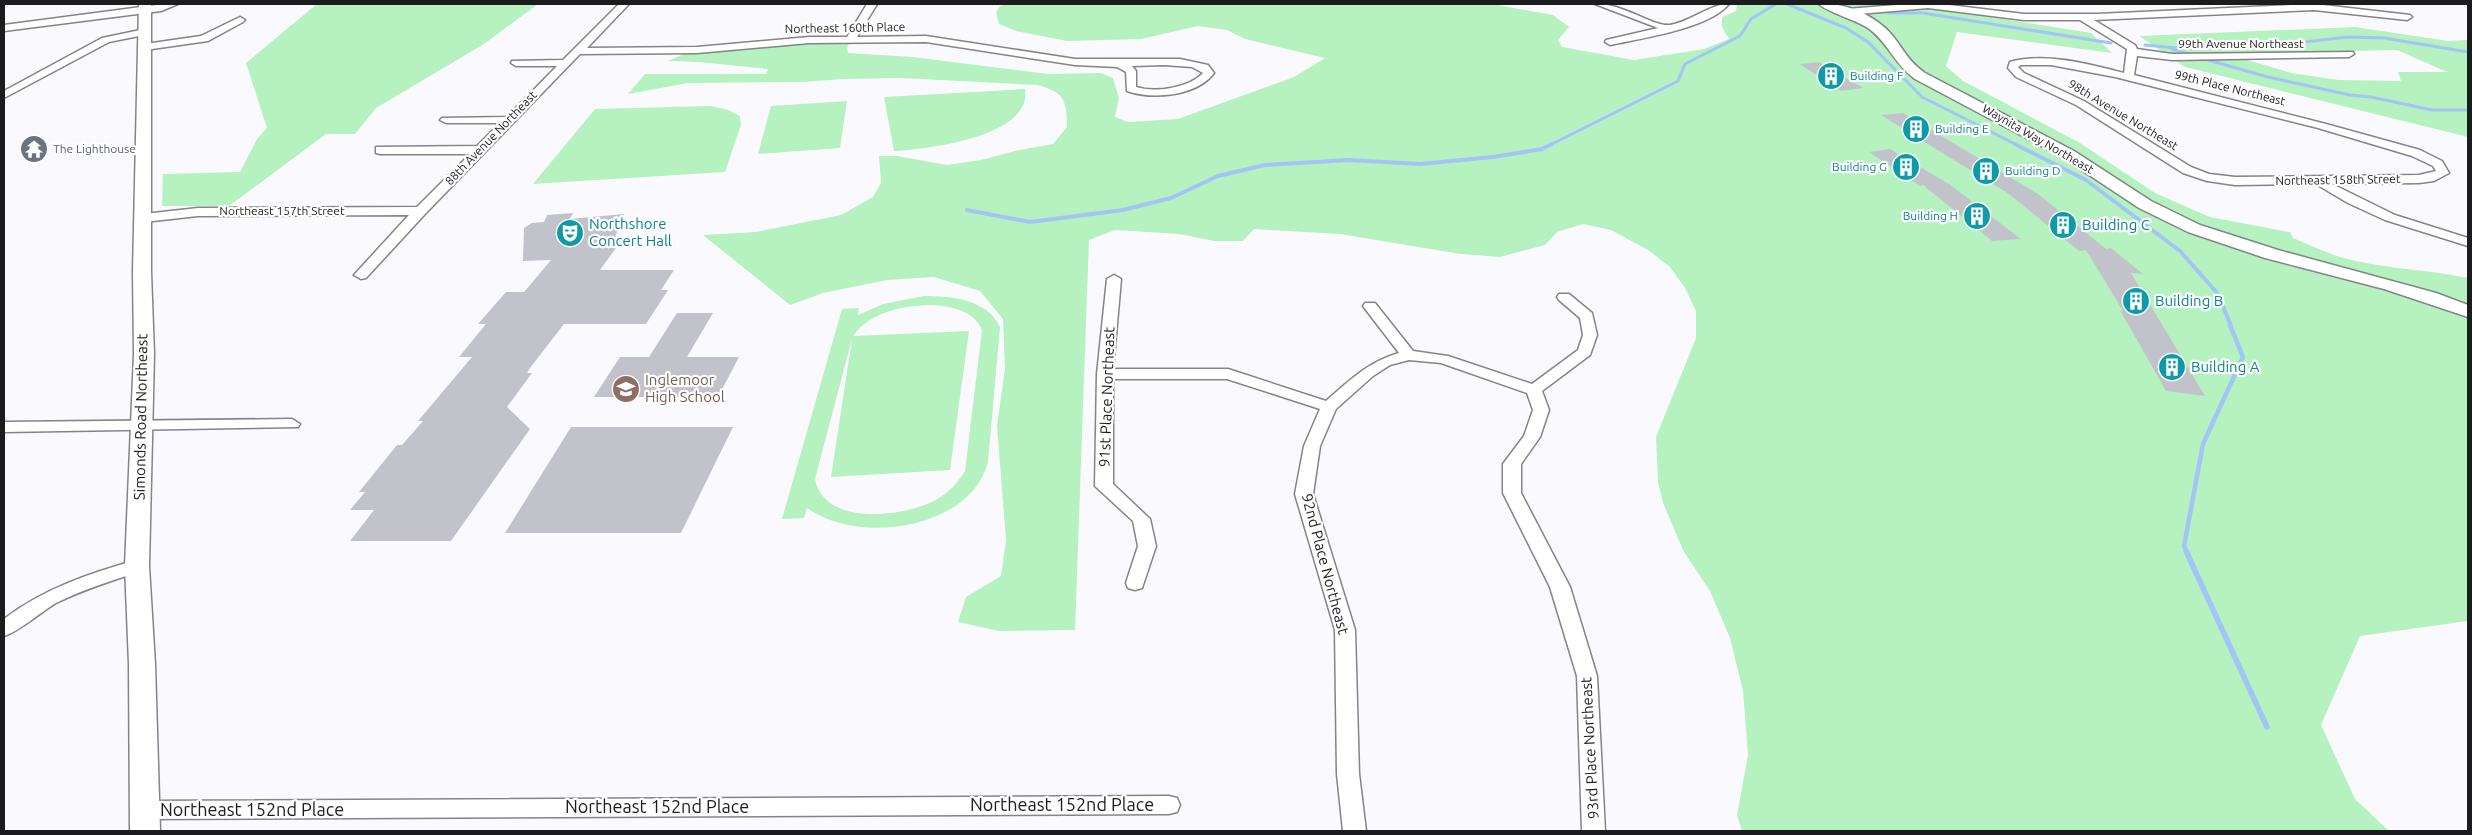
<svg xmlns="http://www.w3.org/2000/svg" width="2472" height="835" viewBox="0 0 2472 835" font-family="Ubuntu,sans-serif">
<rect width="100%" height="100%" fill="#fafafe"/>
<!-- green -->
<g fill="#b6f1c0" fill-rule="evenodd">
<polygon points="317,4 538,4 484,44 376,108 355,134 326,134 229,206 162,206 163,174 240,172 257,139 267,128 246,63"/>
<path d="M 1008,4 L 1492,4 L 1553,15 L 1569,27 L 1558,40 L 1562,47 L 1634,60 L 1704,49 L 1729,39 L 1722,27 L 1722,17 L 1736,11 L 1737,4 L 1942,4 L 1940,9 L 2091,33 L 2112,53 L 1957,32 L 1946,66 L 1963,81 L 2080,143 L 2155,193 L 2210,217 L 2290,232 L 2293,238 C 2308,244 2324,252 2340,257 C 2381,269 2426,269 2468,278 L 2468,621 L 2360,636 L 2321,725 L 2355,799 L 2389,831 L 1742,831 L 1737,815 L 1748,755 L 1743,691 L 1730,638 L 1710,591 L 1684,552 L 1663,503 L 1658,482 L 1656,437 L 1696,338 L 1696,311 L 1685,288 L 1670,267 L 1648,250 L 1611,230 L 1583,224 L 1557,232 L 1545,245 L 1500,257 L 1461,254 L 1340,234 L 1254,229 L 1243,241 L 1214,241 L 1179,234 L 1115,230 L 1089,240 L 1075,630 L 999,631 L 958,622 L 966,597 L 1001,576 L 1006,540 L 997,426 L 1005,368 L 1003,319 L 980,291 L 934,277 L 887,280 L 823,293 L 790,305 L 703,235 L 756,232 L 841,215 L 873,197 L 881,183 L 879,156 L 897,156 L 947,165 L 981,160 L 1019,150 L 1053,144 L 1067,127 C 1067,100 1064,92 1037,85 L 901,78 L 844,79 L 801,82 L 688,83 L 628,94 L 645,74 L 766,74 L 768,69 C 736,66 702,61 668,61 L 693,50 L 851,39 L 847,48 L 848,53 L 913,57 L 1049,74 L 1101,73 L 1113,78 L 1119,98 L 1115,117 L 1128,122 L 1178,119 L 1294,77 L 1325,58 L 1245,39 L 1227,30 L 1198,26 L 1141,39 L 1067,41 L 1016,31 L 999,24 L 996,12 L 1000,6 Z"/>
<polygon points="2355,27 2448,41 2468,40 2468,137 2185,67 2174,60 2244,59 2291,73 2339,80 2401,81 2398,72 2447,72 2397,50 2167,55 2139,36"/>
<path d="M 1025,89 C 1033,137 926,149 894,151 L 884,97 Z"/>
<polygon points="847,101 840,148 758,154 771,106"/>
<polygon points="711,106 728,110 740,116 741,125 725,172 533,184 595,109"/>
<path d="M 924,296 C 951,296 987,299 1000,327 L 988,462 C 971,530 857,545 807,508 L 804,518 L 782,519 L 842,309 L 859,308 L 858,315 L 883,304 ZM 934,305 C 953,307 974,311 982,330 L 965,471 C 958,483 948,493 936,500 C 904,517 824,527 815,479 L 852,339 L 831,477 L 950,470 L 969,331 L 853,336 C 871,311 905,305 934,305 Z"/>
</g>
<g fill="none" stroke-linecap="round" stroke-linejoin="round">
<!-- stream-far3 -->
<g stroke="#a2c5f7" stroke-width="3">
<polyline points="1787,4 1846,28 1868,42 1922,97 2017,145"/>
<polyline points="1840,4 1849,4"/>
<polyline points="1888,13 1923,13 2111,43"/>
<polyline points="2145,45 2186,49 2207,45 2287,44 2348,37 2384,38 2468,52"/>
<polyline points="2172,49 2191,55"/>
<polyline points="2201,58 2268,77 2350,95 2371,97 2432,110 2468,110"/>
<polyline points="1550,145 1678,81 1685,64 1740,36 1751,19 1776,4"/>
</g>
<!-- stream-far2 -->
<g stroke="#a2c5f7" stroke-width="4">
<polyline points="2015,144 2086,180 2180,251 2218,294 2231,326"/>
<polyline points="967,210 1030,222 1123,210 1171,198 1218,176 1265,165 1349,160 1420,164 1493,157 1542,149 1552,144"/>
</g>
<!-- stream-far1 -->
<polyline stroke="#a2c5f7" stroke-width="4.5" points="2187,552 2184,546 2203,444 2243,357 2230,325"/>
<!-- stream -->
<polyline stroke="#a2c5f7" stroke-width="5.5" points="2186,551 2267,727"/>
</g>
<!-- building -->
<g fill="#c2c3ca">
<polygon points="1819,62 1863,88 1841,91 1800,64"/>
<polygon points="1903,113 2038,194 2106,249 2111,248 2143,274 2131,273 2205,396 2166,391 2120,310 2123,311 2086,250 2079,251 2009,194 1881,115"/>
<polygon points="1890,149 1949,184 2021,239 1992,241 1923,185 1920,186 1869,152"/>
<polygon points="573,213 570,219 624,214 611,248 616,248 600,270 674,270 661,290 668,290 646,324 564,324 530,368 527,373 532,373 507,407 530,429 451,541 350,541 374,510 350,510 365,492 359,492 397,445 402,445 423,421 418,421 472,357 459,357 486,324 478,324 506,292 524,292 551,260 523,261 524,228 532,223 544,222 547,215"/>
<polygon points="677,313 713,313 687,357 739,357 718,397 594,397 620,357 649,357"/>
<polygon points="571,427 733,427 681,533 505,533"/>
</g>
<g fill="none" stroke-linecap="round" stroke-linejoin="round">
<!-- minor casing -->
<g stroke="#83838a" stroke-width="3">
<g id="minor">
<polygon points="164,4 178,4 161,11 4,31 4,25"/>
<path d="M 619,4 L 629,4 L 587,48 L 697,47 L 809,37 L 847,37 L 867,4 L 877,4 L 857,37 L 926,36 L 1075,59 L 1180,59 L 1208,65 L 1214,73 C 1197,96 1153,100 1127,91 L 1126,72 L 1117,67 L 1075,65 L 926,42 L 809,43 L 697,53 L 580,54 L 425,214 L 366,278 L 361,279 L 354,275 L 409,215 L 198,216 L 144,222 L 138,218 L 144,214 L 198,208 L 417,207 L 470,154 L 380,154 L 376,153 L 376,147 L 477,146 L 500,123 L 446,123 L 440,120 L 442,118 L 507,117 L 557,66 L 516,66 L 511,63 L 512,61 L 563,60 ZM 1164,65 L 1192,67 L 1203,73 C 1189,88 1155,93 1136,87 L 1136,71 L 1132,66 Z"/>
<path d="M 1595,4 C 1620,2 1654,27 1670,25 C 1690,22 1712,3 1729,4 C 1708,29 1642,38 1610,45 L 1605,42 L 1606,40 L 1658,28 Z"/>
<path d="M 1909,4 L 1941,4 L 2024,14 L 2097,14 L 2314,4 L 2410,15 L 2412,17 L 2407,20 L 2314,10 L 2094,20 L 2135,45 L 2137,49 L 2172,54 L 2353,52 L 2354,54 L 2349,57 L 2172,60 L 2137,56 L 2134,75 L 2326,124 L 2420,150 L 2442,161 L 2449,173 L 2434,181 L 2419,183 L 2332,184 L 2395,215 L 2468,238 L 2468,246 L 2385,220 L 2348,203 L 2316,184 L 2235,185 L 2207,181 L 2183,173 L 2076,105 L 2016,77 L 2008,68 L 2010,62 C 2045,52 2089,64 2124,73 L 2127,49 L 2080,20 L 2024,20 L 1928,8 L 1847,15 L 1842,12 L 1847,9 ZM 2021,65 L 2051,65 L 2115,77 L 2318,128 L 2412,156 L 2433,166 L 2436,171 L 2419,175 L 2235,177 L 2209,174 L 2191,167 L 2084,101 L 2024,73 L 2018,67 Z"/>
<polygon points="240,17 245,20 243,22 208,41 145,50 140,47 145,44 201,36"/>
<polygon points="145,29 150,32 149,34 109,42 4,98 4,91 102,38"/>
<path d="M 1114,275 L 1121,279 L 1113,369 L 1228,369 L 1326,401 C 1350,380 1368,362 1399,353 L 1363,306 L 1365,303 L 1375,303 L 1413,351 L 1448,356 L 1532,384 L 1578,350 L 1583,335 L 1580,318 L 1559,300 L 1557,297 L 1559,294 L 1569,294 L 1592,313 L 1597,335 L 1590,355 L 1542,391 L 1549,410 L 1540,437 L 1521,464 L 1521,493 L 1570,587 L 1597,676 L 1605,831 L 1582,831 L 1577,676 L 1550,587 L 1503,493 L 1503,464 L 1524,436 L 1533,410 L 1527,393 L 1441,363 L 1409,360 L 1390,365 L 1373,376 L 1336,409 L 1320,446 L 1313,494 L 1355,630 L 1359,774 L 1366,831 L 1343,831 L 1337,774 L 1335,630 L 1295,494 L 1304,446 L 1320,409 L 1227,379 L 1113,379 L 1113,484 L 1150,519 L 1156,546 L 1142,588 L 1135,590 L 1128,588 L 1126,583 L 1138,546 L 1133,521 L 1095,486 L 1097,374 L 1107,279 Z"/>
<polygon points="292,419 300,424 298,427 4,432 4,422"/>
<path d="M 137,560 L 144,562 L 146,566 L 144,570 C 114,580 84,589 56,603 C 41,612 18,632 4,636 L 4,619 C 43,589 90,573 137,560 Z"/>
<polygon points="1169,796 1177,798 1180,805 1177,812 1169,814 145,819 137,817 134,810 137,803 145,801"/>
</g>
</g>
<!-- major casing -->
<g stroke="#83838a" stroke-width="3">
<g id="major">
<polygon points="139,4 151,4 151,272 154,354 149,566 155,664 160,831 130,831 129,664 125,566 134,354 133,272"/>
<path d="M 1819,4 C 1844,2 1875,15 1892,35 C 1904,50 1908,61 1925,73 L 2074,151 L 2151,201 L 2200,225 L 2278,250 L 2436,293 L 2468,305 L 2468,317 L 2384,289 L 2265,258 L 2188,232 L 2139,208 L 2062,157 L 1915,79 C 1894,64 1888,42 1868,28 C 1856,20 1825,11 1819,4 Z"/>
</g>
</g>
<!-- minor -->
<use href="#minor" fill="#fff" fill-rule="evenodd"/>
<!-- major -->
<use href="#major" fill="#fff" fill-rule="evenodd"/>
</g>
<!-- icons -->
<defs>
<g id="building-disc" transform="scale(1.4375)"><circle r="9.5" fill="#0f9aa8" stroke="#fff"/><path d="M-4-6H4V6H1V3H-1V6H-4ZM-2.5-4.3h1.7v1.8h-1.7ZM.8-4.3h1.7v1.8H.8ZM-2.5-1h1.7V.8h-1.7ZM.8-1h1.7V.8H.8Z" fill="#fff"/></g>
<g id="temple-disc" transform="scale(1.4375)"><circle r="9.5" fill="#6b7280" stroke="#fff"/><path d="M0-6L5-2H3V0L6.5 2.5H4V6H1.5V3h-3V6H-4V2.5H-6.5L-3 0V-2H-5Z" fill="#fff"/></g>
<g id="theatre-disc" transform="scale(1.4375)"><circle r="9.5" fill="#0f9aa8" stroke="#fff"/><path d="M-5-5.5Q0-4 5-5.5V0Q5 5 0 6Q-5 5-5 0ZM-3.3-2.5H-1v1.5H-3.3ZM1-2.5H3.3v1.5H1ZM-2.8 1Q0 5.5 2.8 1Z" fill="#fff"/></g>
<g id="school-disc" transform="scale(1.4375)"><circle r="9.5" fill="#8d6e63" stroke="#fff"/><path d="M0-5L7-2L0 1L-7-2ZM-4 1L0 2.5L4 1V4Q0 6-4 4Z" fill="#fff"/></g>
</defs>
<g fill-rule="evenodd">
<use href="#building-disc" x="1831" y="76"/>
<use href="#building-disc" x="1916" y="129"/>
<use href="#temple-disc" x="34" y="149"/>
<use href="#building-disc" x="1906" y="167"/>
<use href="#building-disc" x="1986" y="171"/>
<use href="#building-disc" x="1977" y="216"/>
<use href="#building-disc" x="2063" y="225"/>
<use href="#theatre-disc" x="570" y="233"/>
<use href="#building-disc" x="2136" y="301"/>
<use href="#building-disc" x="2172" y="367"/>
<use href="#school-disc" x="626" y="389"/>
</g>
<g text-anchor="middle" stroke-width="4.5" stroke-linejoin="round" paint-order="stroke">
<!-- far-street labels -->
<g font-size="12" fill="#1c1c1f" stroke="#fff">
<text transform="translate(845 28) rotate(-1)" y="4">Northeast 160th Place</text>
<text x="2241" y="48">99th Avenue Northeast</text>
<text transform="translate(2230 88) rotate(14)" y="4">99th Place Northeast</text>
<text transform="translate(2123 115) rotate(31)" y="4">98th Avenue Northeast</text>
<text transform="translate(491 138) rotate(-46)" y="4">88th Avenue Northeast</text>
<text transform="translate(2038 139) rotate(30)" y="4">Waynita Way Northeast</text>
<text transform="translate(2338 180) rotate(-1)" y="4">Northeast 158th Street</text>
<text x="282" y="215">Northeast 157th Street</text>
</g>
<!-- far-culture labels -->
<g font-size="12" fill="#0d838f" stroke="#fff" text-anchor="start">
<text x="1850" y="80">Building F</text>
<text x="1935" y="133">Building E</text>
<text x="1887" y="171" text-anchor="end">Building G</text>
<text x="2005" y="175">Building D</text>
<text x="1958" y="220" text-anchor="end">Building H</text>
</g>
<!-- far-worship labels -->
<g font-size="12" fill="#5b616d" stroke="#fff" text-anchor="start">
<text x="53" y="153">The Lighthouse</text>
</g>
<!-- culture labels -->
<g font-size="15" fill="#0d838f" stroke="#fff" text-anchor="start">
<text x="589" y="229">Northshore<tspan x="589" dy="17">Concert Hall</tspan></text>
<text x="2082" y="230">Building C</text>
<text x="2155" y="306">Building B</text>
<text x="2191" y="372">Building A</text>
</g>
<!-- education labels -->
<g font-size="15" fill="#785e54" stroke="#fff" text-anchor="start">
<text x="645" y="385">Inglemoor<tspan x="645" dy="17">High School</tspan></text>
</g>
<!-- street labels -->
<g font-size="15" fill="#1c1c1f" stroke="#fff">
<text transform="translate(1107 397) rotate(-88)" y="5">91st Place Northeast</text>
<text transform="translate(141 417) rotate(-89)" y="5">Simonds Road Northeast</text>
<text transform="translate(1325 564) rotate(75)" y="5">92nd Place Northeast</text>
<text transform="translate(1590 748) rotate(-93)" y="5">93rd Place Northeast</text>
</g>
<!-- near-street labels -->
<g font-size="18" fill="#1c1c1f" stroke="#fff">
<text x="1062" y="811">Northeast 152nd Place</text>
<text x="657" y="813">Northeast 152nd Place</text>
<text x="252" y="816">Northeast 152nd Place</text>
</g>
</g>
<!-- border -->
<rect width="2472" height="835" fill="none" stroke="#1c1c1f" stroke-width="10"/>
</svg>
